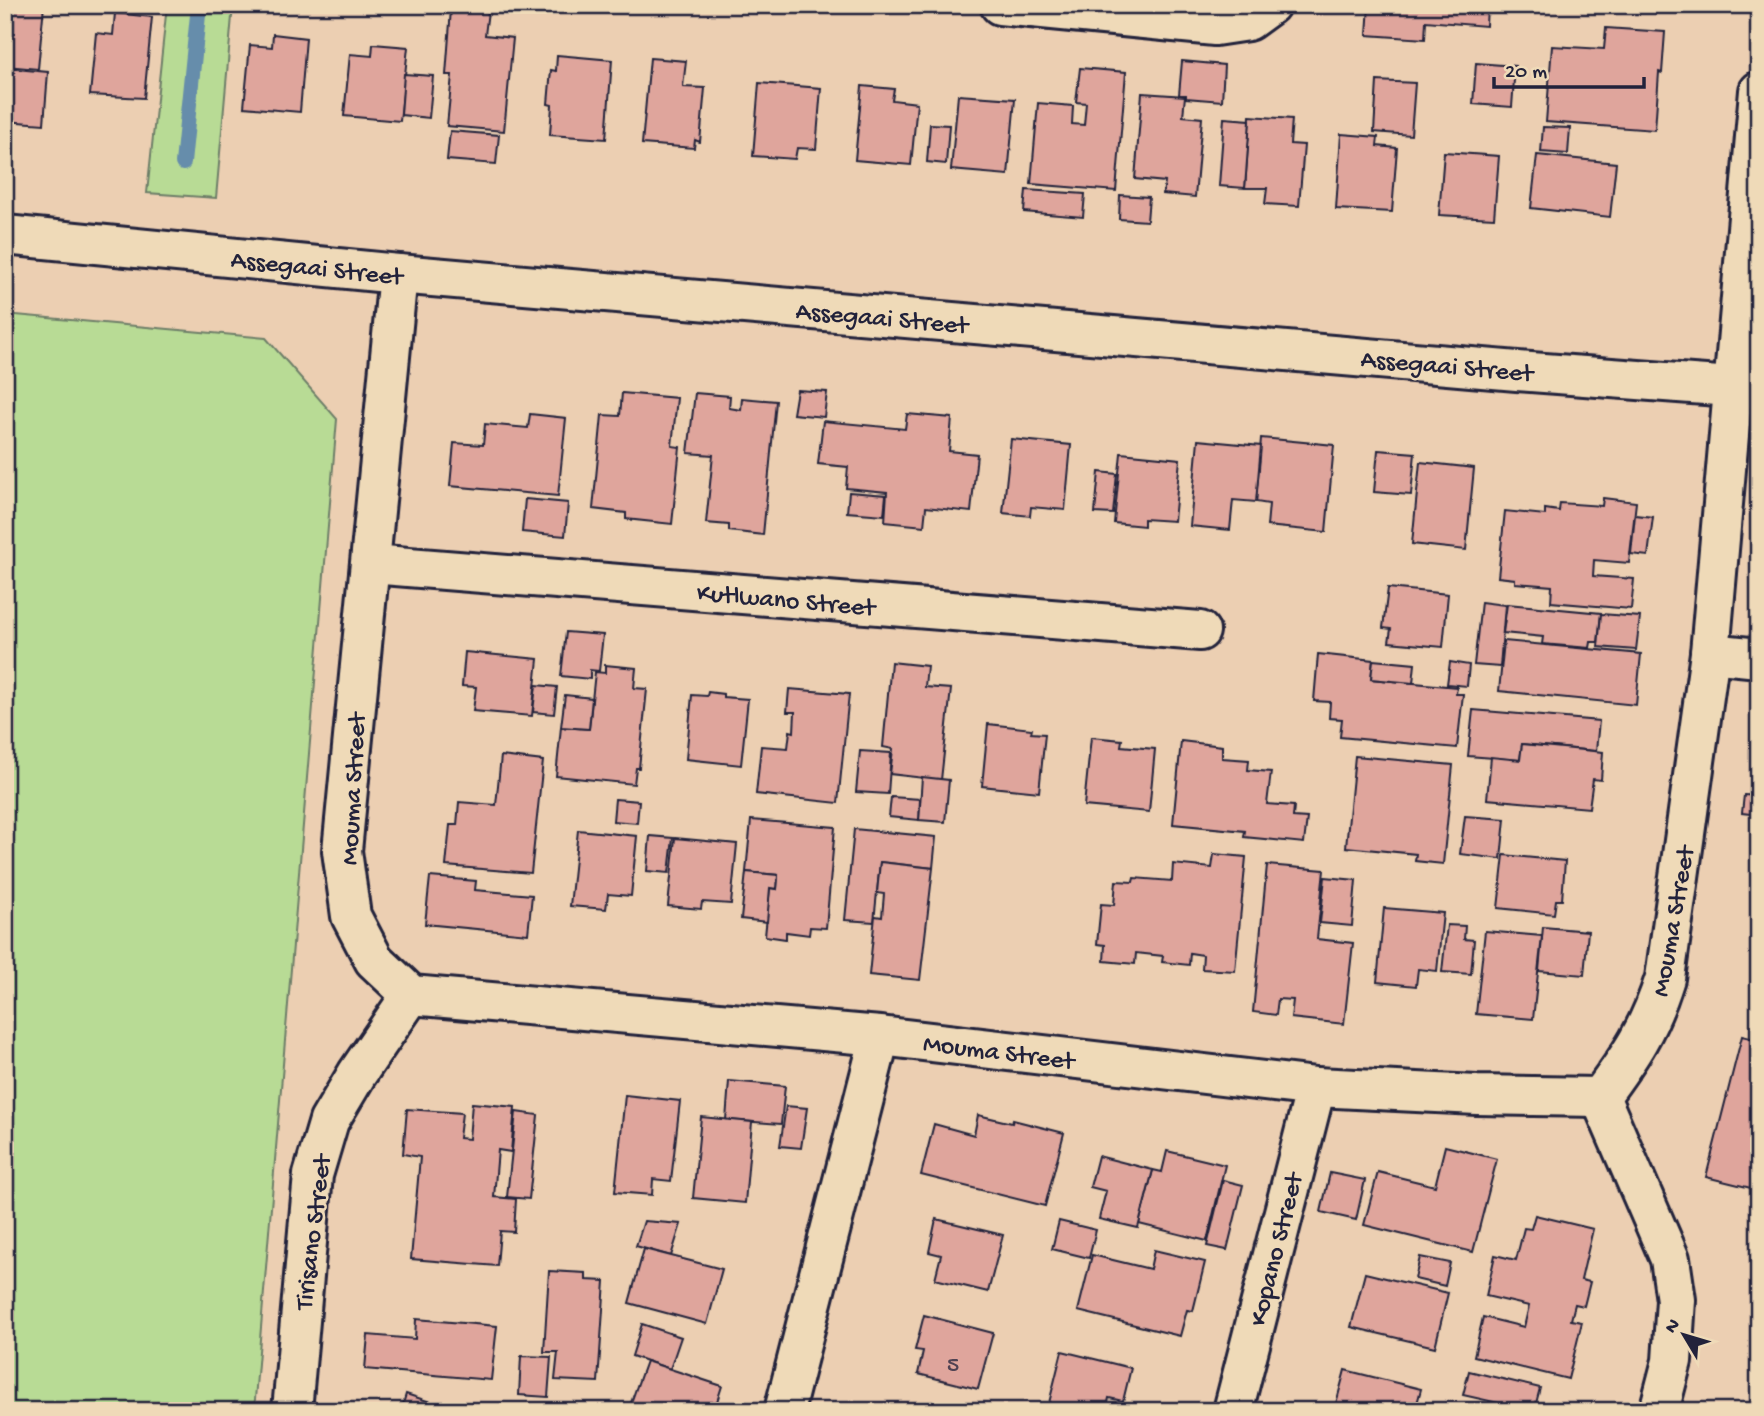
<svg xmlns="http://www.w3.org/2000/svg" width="1764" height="1416" viewBox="0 0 1764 1416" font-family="'Gochi Hand',sans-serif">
<rect width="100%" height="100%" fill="#eccfb2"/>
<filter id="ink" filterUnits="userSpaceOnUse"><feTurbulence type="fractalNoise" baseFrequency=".0143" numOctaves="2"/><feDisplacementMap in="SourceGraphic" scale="14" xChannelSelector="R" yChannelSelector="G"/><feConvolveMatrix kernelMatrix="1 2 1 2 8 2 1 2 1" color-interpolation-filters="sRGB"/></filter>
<g filter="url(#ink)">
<!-- green -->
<g fill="#b8db95" stroke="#6d7e68" stroke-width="2">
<polygon points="167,5 233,5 216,198 147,193"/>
<polygon points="5,314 266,338 337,419 254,1411 5,1411"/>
</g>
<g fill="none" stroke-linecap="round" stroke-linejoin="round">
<!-- stream -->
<polyline stroke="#668dab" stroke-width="16" points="183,163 199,5"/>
</g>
<!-- building -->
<g fill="#dfa59c" stroke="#22223b" stroke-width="2">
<polygon points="7,5 44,5 38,69 5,66 5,7"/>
<polygon points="1369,5 1487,5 1486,26 1426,21 1425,39 1367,35"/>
<polygon points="1569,5 1617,5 1617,9"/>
<polygon points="451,9 488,11 485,35 513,38 504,131 447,126 452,75 446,75"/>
<polygon points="115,13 152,17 144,98 90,95 96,33 113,35"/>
<polygon points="1606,28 1665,32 1662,73 1659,72 1655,130 1546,122 1552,46 1604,49"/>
<polygon points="273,34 306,38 300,112 244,107 250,45 272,47"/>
<polygon points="373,44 408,47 400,121 344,116 350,54 372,56"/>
<polygon points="557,55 612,60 606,139 550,135 552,105 548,104 551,70 556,71"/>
<polygon points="650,58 686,61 683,87 705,88 700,142 695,140 694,148 642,144"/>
<polygon points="1182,61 1224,65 1222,101 1186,98 1186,95 1179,95"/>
<polygon points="1476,63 1515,66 1512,107 1473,104"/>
<polygon points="5,68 48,72 44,124 5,121"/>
<polygon points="1080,68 1126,72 1116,191 1031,184 1038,103 1073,106 1072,124 1084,125 1086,103 1076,102"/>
<polygon points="404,74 433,76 429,118 401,115"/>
<polygon points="1377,81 1415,83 1411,135 1374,132"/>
<polygon points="759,83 821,88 816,149 797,148 795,159 753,156"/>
<polygon points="862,86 894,89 892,100 917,103 911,165 855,160"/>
<polygon points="1142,93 1185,96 1183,116 1202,118 1195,197 1163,194 1165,182 1135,179"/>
<polygon points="958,95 1015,99 1008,175 951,170"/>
<polygon points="1250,116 1292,119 1290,144 1304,145 1299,206 1265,204 1267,188 1245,188"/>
<polygon points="1224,118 1250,120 1245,188 1219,186"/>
<polygon points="930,124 949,125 946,164 927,162"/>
<polygon points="1543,127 1570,128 1568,154 1541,152"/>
<polygon points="450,131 499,135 496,164 447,160"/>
<polygon points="1341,134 1378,137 1377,146 1397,148 1392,212 1336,209"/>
<polygon points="1444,152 1499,156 1494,218 1439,215"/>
<polygon points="1537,155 1616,163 1610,217 1531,208"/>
<polygon points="1026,190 1085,194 1083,217 1024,212"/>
<polygon points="1120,195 1149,197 1147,221 1119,219"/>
<polygon points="797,390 827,392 824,417 793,414"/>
<polygon points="622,393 677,398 672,446 680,447 672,524 626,519 626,513 593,509 602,415 620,416"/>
<polygon points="695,393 730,396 729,408 741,410 742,398 776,401 763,535 729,531 729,525 706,523 713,455 688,453"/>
<polygon points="530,414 566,418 558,496 450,486 454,443 483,445 485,424 528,428"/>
<polygon points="907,414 952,418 949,451 977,454 971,512 926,507 924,526 885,522 887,492 846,488 848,467 818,464 823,421 905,429"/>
<polygon points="1261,438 1334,445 1326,532 1267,526 1269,504 1256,502"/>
<polygon points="1011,439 1071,445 1065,510 1031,507 1030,516 1003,513"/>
<polygon points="1198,440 1261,446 1256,502 1233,500 1230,530 1190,526"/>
<polygon points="1378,450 1415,453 1411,495 1374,492"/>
<polygon points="1121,453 1180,459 1174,521 1144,519 1144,526 1114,523"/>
<polygon points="1420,462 1474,468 1466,550 1412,544"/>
<polygon points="1099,472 1117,474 1113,514 1095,513"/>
<polygon points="849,492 886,495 884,515 847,512"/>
<polygon points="1603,498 1636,502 1629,563 1594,560 1593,576 1634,579 1631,609 1551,602 1552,586 1515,583 1515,579 1498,577 1505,511 1545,515 1545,509 1559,511 1560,503 1602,506"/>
<polygon points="525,499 568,503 565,536 522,532"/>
<polygon points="1635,515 1653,517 1648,556 1631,554"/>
<polygon points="1388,588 1448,594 1443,647 1389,642 1391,629 1383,628"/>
<polygon points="1481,602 1505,605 1500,667 1474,665"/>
<polygon points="1507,604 1601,613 1598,642 1591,642 1590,648 1542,644 1543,637 1503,633"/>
<polygon points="1601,614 1640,617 1636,650 1598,647"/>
<polygon points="566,632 603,635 599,671 590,670 590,679 561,676"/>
<polygon points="1504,641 1641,654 1636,705 1499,691"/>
<polygon points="465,652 538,659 532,716 473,711 476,687 462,686"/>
<polygon points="1318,654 1373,660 1371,679 1457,687 1456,694 1463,694 1457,748 1340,737 1342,719 1329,718 1330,702 1314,701"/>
<polygon points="1373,660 1415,664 1413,683 1371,679"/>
<polygon points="891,662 927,666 925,687 951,689 941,780 890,774 893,749 883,747"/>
<polygon points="1450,662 1469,665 1467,686 1447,684"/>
<polygon points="605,665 636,668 634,688 647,689 639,768 636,768 634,784 556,776 561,727 589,729 595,672 605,673"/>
<polygon points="536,685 557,687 554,714 533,712"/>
<polygon points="789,689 849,694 838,803 756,794 761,746 788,748 790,731 794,732 795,712 787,712"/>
<polygon points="708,692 723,694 723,697 748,699 741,765 686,759 692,695 707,696"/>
<polygon points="565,695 592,698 589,729 561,727"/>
<polygon points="1473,710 1599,721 1596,751 1522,744 1520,760 1468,756"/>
<polygon points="988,724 1032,729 1031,733 1045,734 1039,792 982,786"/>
<polygon points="1091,737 1122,740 1121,746 1155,749 1149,812 1084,806"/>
<polygon points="1181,741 1222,746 1222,758 1249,760 1248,770 1271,772 1267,804 1294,806 1293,817 1307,818 1304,843 1244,837 1245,831 1173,824"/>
<polygon points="1522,744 1603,752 1601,780 1593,779 1589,808 1487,799 1491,757 1520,760"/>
<polygon points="860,751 891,753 888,794 856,792"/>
<polygon points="501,756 543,761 531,873 446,866 450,825 457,825 459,802 496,805"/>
<polygon points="1355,756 1453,765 1443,864 1415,861 1416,854 1346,847"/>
<polygon points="922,777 949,780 945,822 919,820"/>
<polygon points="1744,795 1759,796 1759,815 1742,813"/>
<polygon points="891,797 920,799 919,820 889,817"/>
<polygon points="615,799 639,801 637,823 613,821"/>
<polygon points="1465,816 1505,819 1501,859 1460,854"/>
<polygon points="751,820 835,827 826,928 810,927 809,935 786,932 786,939 765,936 770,888 777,889 778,875 746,872"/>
<polygon points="854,829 936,837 933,868 880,862 874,922 845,920"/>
<polygon points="578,830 637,836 631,896 608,894 606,909 570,906"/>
<polygon points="650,836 673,838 669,873 647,871"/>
<polygon points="675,838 737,844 731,904 702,902 701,909 668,906"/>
<polygon points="1214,854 1246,857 1235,971 1202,969 1203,955 1190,953 1189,965 1162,962 1163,956 1136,953 1135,964 1104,961 1105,945 1097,944 1101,904 1114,905 1116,881 1133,882 1134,878 1172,881 1173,864 1212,868"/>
<polygon points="1504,855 1565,861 1562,900 1556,900 1554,914 1498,908"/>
<polygon points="880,862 933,868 920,980 869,975 875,916 882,917 884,894 877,893"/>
<polygon points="1267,865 1324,870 1317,939 1353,943 1344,1024 1291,1018 1293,1000 1278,999 1276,1015 1253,1012"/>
<polygon points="746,872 778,875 777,889 770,888 767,922 741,919"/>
<polygon points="430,877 476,881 475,890 532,895 528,934 425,924"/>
<polygon points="1325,877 1356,880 1352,926 1320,923"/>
<polygon points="1384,908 1443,913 1437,971 1418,969 1416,986 1377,982"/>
<polygon points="1447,925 1465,926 1464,939 1474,940 1471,974 1442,972"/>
<polygon points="1543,927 1588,931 1584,975 1539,971"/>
<polygon points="1485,931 1542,936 1533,1019 1476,1014"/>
<polygon points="1742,1036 1759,1040 1759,1190 1706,1177"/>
<polygon points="729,1081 785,1086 781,1124 726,1120"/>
<polygon points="625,1095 680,1101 671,1181 653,1179 652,1195 615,1192"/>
<polygon points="472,1103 515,1107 511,1152 498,1150 494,1197 516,1199 514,1232 500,1231 497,1266 411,1259 420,1157 403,1154 407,1109 462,1113 459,1138 469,1139"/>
<polygon points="786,1106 807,1108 801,1148 780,1146"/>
<polygon points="516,1112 538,1115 529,1199 507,1197"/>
<polygon points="978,1115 1012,1123 1013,1120 1064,1133 1045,1206 921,1175 934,1124 974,1135"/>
<polygon points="701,1117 752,1122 745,1203 693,1198"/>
<polygon points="1445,1146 1497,1159 1473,1252 1364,1225 1378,1172 1435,1186"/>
<polygon points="1167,1151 1225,1165 1207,1241 1139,1224 1153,1170 1162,1172"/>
<polygon points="1098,1156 1153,1170 1138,1228 1099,1219 1106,1191 1090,1187"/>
<polygon points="1330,1173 1365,1180 1356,1220 1321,1212"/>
<polygon points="1223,1180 1243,1185 1227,1250 1207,1246"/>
<polygon points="1535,1215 1593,1229 1581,1280 1590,1282 1584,1306 1575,1304 1571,1320 1582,1322 1568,1379 1474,1356 1483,1317 1524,1327 1529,1306 1486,1296 1495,1255 1516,1260 1524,1228 1531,1229"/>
<polygon points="936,1219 1003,1235 988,1292 935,1279 941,1255 929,1252"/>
<polygon points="644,1221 681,1224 671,1256 636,1246"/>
<polygon points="1059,1221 1096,1230 1089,1258 1052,1249"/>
<polygon points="644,1249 722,1269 707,1324 629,1303"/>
<polygon points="1154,1250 1205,1262 1193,1311 1187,1310 1180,1336 1078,1311 1092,1255 1150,1269"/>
<polygon points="1420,1257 1450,1263 1445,1286 1415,1279"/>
<polygon points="549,1271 586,1273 586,1280 605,1281 598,1382 555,1380 558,1352 544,1352"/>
<polygon points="1365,1273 1448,1293 1435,1347 1351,1327"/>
<polygon points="924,1315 993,1333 978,1389 918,1374 923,1351 915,1350"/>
<polygon points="416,1319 497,1326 491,1380 365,1369 368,1335 415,1339"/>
<polygon points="642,1324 681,1337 670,1369 632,1356"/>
<polygon points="1062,1351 1131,1368 1123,1401 1109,1398 1106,1411 1063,1411 1048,1407"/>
<polygon points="521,1356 551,1357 548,1397 519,1395"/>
<polygon points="646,1361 722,1386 714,1411 628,1411"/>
<polygon points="1345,1370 1421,1389 1415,1411 1334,1411"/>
<polygon points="1469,1371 1540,1388 1534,1411 1463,1395"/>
<polygon points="406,1394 458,1411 401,1411"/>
<polygon points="1489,1402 1525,1411 1487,1411"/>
</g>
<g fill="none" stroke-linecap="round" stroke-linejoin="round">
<!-- street casing -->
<g stroke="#22223b" stroke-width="44">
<g id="street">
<polyline points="1000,5 1215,26 1248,21 1270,5"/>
<path d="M 398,274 L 342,851 L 351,916 L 374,960 L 411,995 L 880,1036 L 1316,1087 L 1477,1095 L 1600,1097 C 1631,1055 1649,1029 1665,978 L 1710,653 L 1759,91"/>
<polyline points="371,564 1200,631"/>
<polyline points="1710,653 1759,658"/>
<polyline points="1600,1097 1670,1259 1676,1300 1672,1361 1659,1411"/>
<polyline points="292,1411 313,1175 329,1121 357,1074 411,995"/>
<polyline points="784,1411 880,1036"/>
<polyline points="1233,1411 1316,1087"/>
</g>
</g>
<!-- secondary casing -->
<g stroke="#22223b" stroke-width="44">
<polyline id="secondary" points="5,235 398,274 1517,371 1759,389"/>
</g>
<!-- street -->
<use href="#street" stroke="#efdab8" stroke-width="38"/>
<!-- secondary -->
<use href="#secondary" stroke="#efdab8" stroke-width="38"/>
</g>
</g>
<g text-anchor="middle" stroke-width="5" stroke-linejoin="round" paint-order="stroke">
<!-- number labels -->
<g font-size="23" fill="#514353">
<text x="953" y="1371">5</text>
</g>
<!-- street labels -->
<g font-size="26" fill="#22223b" stroke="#efdab8">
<text transform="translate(317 266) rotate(6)" y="9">Assegaai Street</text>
<text transform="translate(882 316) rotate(5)" y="9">Assegaai Street</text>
<text transform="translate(1447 364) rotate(5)" y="9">Assegaai Street</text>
<text transform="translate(786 598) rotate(5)" y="9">Kutlwano Street</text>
<text transform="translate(351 789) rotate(-87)" y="9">Mouma Street</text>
<text transform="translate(1671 921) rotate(-80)" y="9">Mouma Street</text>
<text transform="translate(999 1050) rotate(7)" y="9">Mouma Street</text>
<text transform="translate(311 1232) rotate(-83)" y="9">Tirisano Street</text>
<text transform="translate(1274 1249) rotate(-76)" y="9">Kopano Street</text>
</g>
</g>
<!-- margin -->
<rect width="1764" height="1416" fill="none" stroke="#efdab8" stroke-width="28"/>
<rect x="14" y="14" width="1736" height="1388" fill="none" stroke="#22223b" stroke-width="2.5" filter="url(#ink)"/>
<!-- north arrow -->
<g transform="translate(1684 1335) rotate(308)" stroke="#efdab8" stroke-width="5" paint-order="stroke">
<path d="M0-5L12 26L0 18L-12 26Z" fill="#22223b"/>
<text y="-10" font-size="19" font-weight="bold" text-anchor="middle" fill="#22223b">N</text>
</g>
<!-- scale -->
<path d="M1494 77v10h150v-10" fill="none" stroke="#22223b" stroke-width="3.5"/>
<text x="1505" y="77" font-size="21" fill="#22223b" stroke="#efdab8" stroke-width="5" paint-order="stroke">20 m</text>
</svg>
